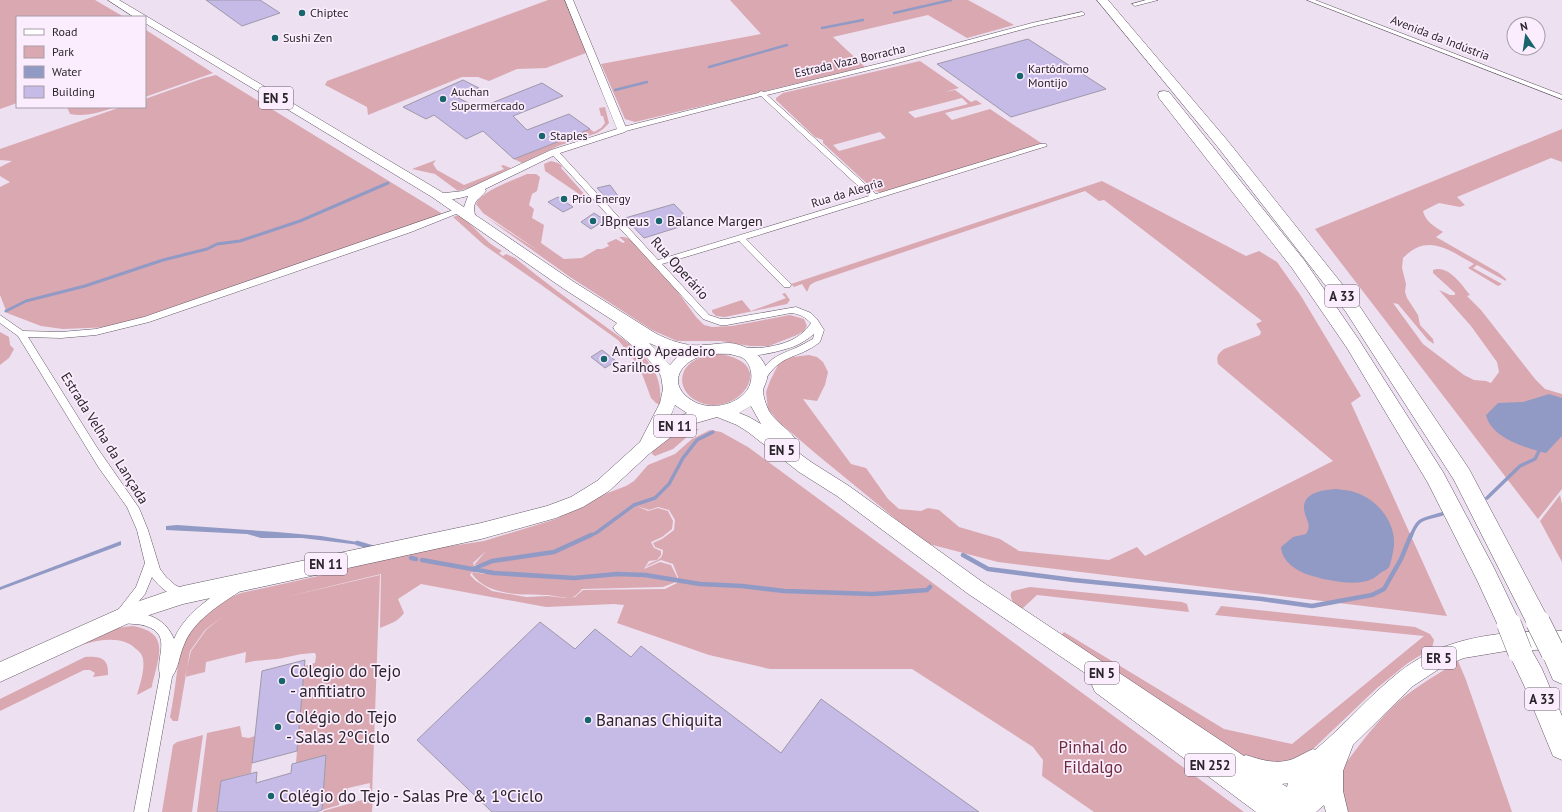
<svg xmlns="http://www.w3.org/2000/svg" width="1562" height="812" viewBox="0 0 1562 812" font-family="'PT Sans',sans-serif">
<rect width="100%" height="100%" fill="#ede0f0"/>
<!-- green -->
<g fill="#daa8b1" fill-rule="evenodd">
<polygon points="0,0 95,0 124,17 17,17 17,103 0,109"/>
<polygon points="548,0 564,0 586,53 546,68 517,69 489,81 478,77 462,77 368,115 367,107 325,85 327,81"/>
<polygon points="730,0 968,0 1014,25 967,38 928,15 833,37 865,67 635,122 625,119 601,64 761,34"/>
<polygon points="145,29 146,30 213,73 145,97"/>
<path d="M 920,61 L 959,88 L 945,92 L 955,90 L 971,102 L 976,100 L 982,104 L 945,113 L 952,120 L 990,109 L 1044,145 L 884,193 L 875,191 L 823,143 L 823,140 L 815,137 L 776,100 L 776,98 L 783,93 ZM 962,98 L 968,104 L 915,118 L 908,112 ZM 880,132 L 886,138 L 839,151 L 833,145 Z"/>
<polygon points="216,75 441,213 441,215 149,317 111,327 63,329 41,326 7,313 0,295 0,187 10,182 0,176 0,167 12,161 0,160 0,149 121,107 145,107 145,99 204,78"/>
<path d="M 67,107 L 116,107 C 100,112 87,117 70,114 Z"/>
<polygon points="605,107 609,123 603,129 597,133 558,146 522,163 514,159 590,129 594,132 601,128 605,123 603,116 601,116 599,108"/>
<path d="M 1562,129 L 1562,162 L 1551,158 L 1457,197 L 1465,205 L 1460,207 L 1439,203 L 1423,211 C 1425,221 1435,227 1443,232 L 1436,237 L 1499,273 L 1506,279 L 1506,281 L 1477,265 L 1473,268 L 1502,284 L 1498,286 L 1468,268 L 1474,264 C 1450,251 1428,232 1403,258 L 1402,268 L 1406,284 L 1405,292 L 1407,298 L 1418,315 L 1420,325 L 1433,339 L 1434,344 L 1428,340 L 1398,304 L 1393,303 L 1423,344 L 1464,375 L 1474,380 L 1486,381 L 1491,383 L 1499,372 L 1497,362 L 1471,326 L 1439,290 L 1450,295 L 1455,295 L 1455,293 L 1433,273 L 1433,270 C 1448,264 1462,285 1470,295 L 1467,296 L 1481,310 L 1535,379 L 1545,389 L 1562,394 L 1562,489 L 1538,519 L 1315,229 Z"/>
<polygon points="436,160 433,164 437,170 464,185 504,169 501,166 503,165 511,168 475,186 458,191 435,174 412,169"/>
<polygon points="551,161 558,163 562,166 561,168 587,197 585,198 545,171 544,164"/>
<path d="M 527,174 L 536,174 L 540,177 L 537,191 L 532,194 L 529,205 L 534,209 L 532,218 L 544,225 L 541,243 L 564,259 L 582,258 L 597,249 L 602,249 L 609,246 L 607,243 L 616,239 L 623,243 L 625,242 L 619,237 L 624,237 L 630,239 L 672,284 L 696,317 L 704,325 L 712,327 L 732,326 L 790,315 L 804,319 L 807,326 L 804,331 L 797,335 L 769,346 L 750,346 L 721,341 L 677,341 L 652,330 L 570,277 L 486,217 L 540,252 L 483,213 L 476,204 C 482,190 512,181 527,174 Z"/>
<path d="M 1102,181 L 1246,256 L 1259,251 L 1277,262 L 1301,296 L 1361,396 L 1351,403 L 1447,616 L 998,562 L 925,543 L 815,453 L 779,422 L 768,409 L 766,392 L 770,381 L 778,365 L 784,360 L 793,357 L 809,355 L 817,357 L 823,362 L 828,372 L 825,385 L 817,401 L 803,399 L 851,464 L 866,468 L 888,499 L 899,509 L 921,511 L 928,508 L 939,510 L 959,527 L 1000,539 L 1019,551 L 1109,560 L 1137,547 L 1145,556 L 1333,461 L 1218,364 C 1216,356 1218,354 1224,349 L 1260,335 L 1261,332 L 1256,324 L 1262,321 L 1104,200 L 1099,201 L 1085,191 L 815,282 L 810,285 L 807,292 L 802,284 L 794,287 L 791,284 Z"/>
<path d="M 459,215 C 475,226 484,242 502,251 L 499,253 L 503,256 L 506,254 L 515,258 C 543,281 573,303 602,324 C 620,338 640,348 652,367 C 660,380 661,391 660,405 L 656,403 L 651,398 L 641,371 L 632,357 L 618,340 L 540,284 L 484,245 L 453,217 Z"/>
<polygon points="785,293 790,300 787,304 725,317 716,316 712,312 712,310 742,300 751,311 786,298 782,294"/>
<polygon points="0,332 9,337 10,345 14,349 9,358 0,365"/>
<path d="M 718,354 C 784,362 734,423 695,400 C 677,389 678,368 697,359 C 704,356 711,355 718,354 Z"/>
<path d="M 685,426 L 692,429 L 699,429 L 688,436 L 673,449 L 655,456 L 652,454 C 655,442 676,433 685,426 Z"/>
<path d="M 710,430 L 721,432 L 748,447 L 1244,812 L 1094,812 L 1042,776 L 1043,760 L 1033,747 L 912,669 L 770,669 L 709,655 L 617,623 L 624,605 L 614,604 L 546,607 L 421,584 L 398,599 L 404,613 C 398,622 389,624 380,628 L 381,574 L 277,599 L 380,575 L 372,796 L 369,796 L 370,783 L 348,788 L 347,794 L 339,797 L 339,805 L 322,810 L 325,756 L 296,763 L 304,666 L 315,663 L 316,656 L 315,653 C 302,653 289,657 277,659 C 266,660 256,660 245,663 L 246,652 L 206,662 L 205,672 L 185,677 L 191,651 L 206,630 L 223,616 L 205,630 L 190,651 L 178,721 L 173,721 L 170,717 C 173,702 175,687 177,672 C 178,665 179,657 181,650 C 191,624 215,603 241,593 L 332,573 L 346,570 L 355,565 L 438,548 L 484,541 L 556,519 L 605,494 L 626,486 L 634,481 L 648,465 L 675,454 L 692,439 ZM 637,506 L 649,510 L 658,507 L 669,510 L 675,520 L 674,530 L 662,539 L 653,543 L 655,547 L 663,550 C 663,563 652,559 646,567 L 661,560 L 673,564 L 678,577 L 677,583 L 665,589 L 583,590 L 575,597 L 565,598 L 548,596 L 526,597 L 492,591 L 476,581 L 470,575 L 472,572 L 482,572 L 478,569 L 481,565 L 474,566 L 473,563 L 486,551 L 488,545 L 486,551 L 474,565 L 484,564 L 484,566 L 480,569 L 486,571 L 484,574 L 473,572 L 472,574 C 489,597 523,594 548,595 C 556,596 564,599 573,597 C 576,596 579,592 582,589 L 663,587 L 676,582 L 677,577 L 671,565 L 660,562 L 644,569 L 649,561 L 657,560 L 661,555 L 661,551 L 654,548 L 651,542 L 662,537 L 672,529 L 673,521 L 668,511 L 658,508 L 648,511 Z"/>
<polygon points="1560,495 1562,504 1562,562 1540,521"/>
<path d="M 1030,587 L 1182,602 L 1187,604 L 1189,612 L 1037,595 L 1022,609 C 1015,605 1010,601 1011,593 L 1013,591 Z"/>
<polygon points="1221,606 1415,627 1430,634 1434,640 1432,648 1408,663 1377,688 1313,749 1297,758 1276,763 1250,759 1240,754 1059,638 1064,632 1224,729 1292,744 1424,636 1215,615"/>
<path d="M 132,626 C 172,632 158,658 152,687 L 137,695 C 140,684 145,670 143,659 C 142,654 140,652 136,649 C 108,620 30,668 0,682 L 0,679 L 116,628 Z"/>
<path d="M 85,657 C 99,656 109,657 108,675 L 93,677 L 95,673 L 90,670 L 84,670 L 0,711 L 0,699 Z"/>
<path d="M 1458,661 L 1466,680 L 1512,812 L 1345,812 L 1341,770 C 1358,746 1377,721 1399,701 C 1417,686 1438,674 1458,661 Z"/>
<polygon points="240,726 242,737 249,738 255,736 251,773 221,781 217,812 197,812 207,733"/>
<polygon points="203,735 192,812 162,812 173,745 177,742"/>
<polygon points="373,797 372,812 323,812 323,811"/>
</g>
<!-- water -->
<g fill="#919ac5">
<path d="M 1549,394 L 1562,398 L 1562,436 L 1546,453 C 1526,448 1491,438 1486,415 L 1498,403 L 1523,402 Z"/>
<path d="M 1336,489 C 1343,490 1350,490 1357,493 C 1380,501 1399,527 1393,552 C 1392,556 1391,563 1389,567 C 1388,569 1384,571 1382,572 C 1379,574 1375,578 1372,579 C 1357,587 1324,580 1309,575 C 1297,571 1282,562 1281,547 L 1293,537 L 1306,534 C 1311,526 1308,523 1305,514 C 1299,493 1321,490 1336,489 Z"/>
<polygon points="177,525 277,532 321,536 363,543 360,545 302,538 261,538 247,534 166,530 166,526"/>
<polygon points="121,541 121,545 0,590 0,587"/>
</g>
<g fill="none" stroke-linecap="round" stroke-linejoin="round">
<!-- stream-far3 -->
<g stroke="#919ac5" stroke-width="2.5">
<polyline points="894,13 951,0"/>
<polyline points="822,28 863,20"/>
<polyline points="709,67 787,45"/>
<polyline points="615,90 647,82"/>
</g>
<!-- stream-far2 -->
<polyline stroke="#919ac5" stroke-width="3" points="6,311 26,301 85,286 163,260 207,249 217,244 240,241 300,221 388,183"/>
<!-- stream-far1 -->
<g stroke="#919ac5" stroke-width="3.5">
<polyline points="1487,498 1520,466 1535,459 1539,451"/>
<polyline points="589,536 596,533 634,505 655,498 669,484 683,458 697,440 713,432"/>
<path d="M 1411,536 C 1419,516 1423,520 1442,514"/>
</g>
<!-- stream -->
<g stroke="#919ac5" stroke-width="4.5">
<polyline points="357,543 374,548"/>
<polyline points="963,555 988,569 1073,580 1262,599 1312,606 1372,595 1384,589 1401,559 1411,535"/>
<polyline points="411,558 416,559"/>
<polyline points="422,560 494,573 574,578 617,574 645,575 700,584 742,586 784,591 873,594 927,590 930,587"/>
<polyline points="473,569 492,561 554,552 591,535"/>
</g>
</g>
<!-- building -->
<g fill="#c6bae6" stroke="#9e99aa">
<polygon points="206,0 260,0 280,13 242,26"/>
<polygon points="1028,39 1106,89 1011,117 937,64"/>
<polygon points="463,80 479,88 458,98 479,108 542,83 563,96 513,116 527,130 569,114 590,129 514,159 483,131 466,139 434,115 426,119 403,107"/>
<polygon points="610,185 621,200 611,203 597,188"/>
<polygon points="558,197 573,207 563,212 548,202"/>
<polygon points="674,204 692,223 644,238 625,218"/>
<polygon points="594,213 605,220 591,229 581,222"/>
<polygon points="602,350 616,361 605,368 591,357"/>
<polygon points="540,622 575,649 595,629 631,657 641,646 781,753 821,699 979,812 492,812 417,740"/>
<polygon points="305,660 297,751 252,763 262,671"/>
<polygon points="326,755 322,810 315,812 217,812 221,781 257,772 256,783 291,773 292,764"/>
</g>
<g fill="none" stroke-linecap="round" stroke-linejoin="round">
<!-- minor casing -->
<g stroke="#635865" stroke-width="1">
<g id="minor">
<polygon points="1146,0 1158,0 1135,6 1132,4"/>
<polygon points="1307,0 1315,0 1562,95 1562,99"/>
<path d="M 1082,12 L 1084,13 L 1084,15 L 1035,26 L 894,64 L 767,95 L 876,194 L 1040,144 L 1046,144 L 1047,146 L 746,239 L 790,283 L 791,285 L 790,287 L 784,287 L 739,241 L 662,264 L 709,315 L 721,319 L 727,319 L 796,307 L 811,313 L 817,319 L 824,330 L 820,342 C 796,361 782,351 763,383 L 760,385 L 755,381 C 773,350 782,357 809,341 L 813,339 L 814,334 C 808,339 802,343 795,346 C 785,350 743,362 735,351 L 737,349 C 743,347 751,348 759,348 C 778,346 800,341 811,323 C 805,317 800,314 791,313 L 727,325 L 720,325 L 703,319 L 550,152 L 554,150 L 557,150 L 658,260 L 869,196 L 761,96 L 622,132 L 619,132 L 619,128 L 758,93 L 761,91 L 764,92 L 890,61 L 1032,23 Z"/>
<path d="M 459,208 L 462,208 L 466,210 L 411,232 L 149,322 L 96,335 L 61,338 L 28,337 L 96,446 L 139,508 L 148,530 L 160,569 L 166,577 L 175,585 L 187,591 L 189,595 L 187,599 L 183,600 C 170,595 160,588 152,577 L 145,594 L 130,612 C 150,613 166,620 174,639 C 185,614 208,599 231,584 L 235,583 L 239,584 L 241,588 L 239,592 C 219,605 193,621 184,645 C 179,656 179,667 172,677 L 148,812 L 134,812 L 160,675 C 155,657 173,635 146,626 C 138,623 130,625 122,622 L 115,614 L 136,587 L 145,563 L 137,530 L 127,507 L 99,468 L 18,336 L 0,323 L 0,315 L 23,331 L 61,332 L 96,329 L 144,317 Z"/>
</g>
</g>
<!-- tertiary casing -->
<g stroke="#635865" stroke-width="1">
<path id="tertiary" d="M 565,0 L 573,0 L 627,130 L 625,132 L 557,154 L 485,189 L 486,191 C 478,201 472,200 475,215 L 474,217 L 466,217 L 464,207 L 468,196 C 459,198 442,203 435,196 L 436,194 L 463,191 L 551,150 L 617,129 Z"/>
</g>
<!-- primary casing -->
<g stroke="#635865" stroke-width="1">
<path id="primary" d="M 108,0 L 119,0 L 440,191 L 574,282 L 655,333 C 668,340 687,347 702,345 C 711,345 720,343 729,343 C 747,344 770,358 767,379 C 766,383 764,386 763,390 C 763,396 766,405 769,411 C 776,423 791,430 797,442 L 795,447 L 792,448 L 811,462 L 849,486 L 981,581 L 1244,756 L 1246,755 C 1261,760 1277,765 1293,759 C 1300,756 1306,752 1313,749 L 1315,750 C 1344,726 1368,697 1398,673 C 1445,635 1504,631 1562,631 L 1562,649 L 1506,651 L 1464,658 L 1442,667 L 1413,686 L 1353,745 L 1343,771 L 1343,791 L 1348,812 L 1326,812 L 1324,805 L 1316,812 L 1256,812 L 1095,692 L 1092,685 L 1094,679 L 967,593 L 837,496 L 799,472 L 748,432 L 737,425 L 717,417 L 696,423 L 680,430 L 649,454 L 609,491 L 583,507 L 556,518 L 481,539 L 183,604 L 140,618 L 0,682 L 0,662 L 128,605 L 183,586 L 481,523 L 547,506 L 571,497 L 597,481 L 640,442 L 660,403 L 663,389 L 661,376 L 656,368 L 646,357 L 615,331 L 613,327 L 617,323 L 564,289 L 432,197 L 145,23 L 145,17 L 134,17 ZM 649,343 L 661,348 L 681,353 L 670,365 ZM 730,354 C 733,355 738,356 741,357 C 747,360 750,366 751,372 C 756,401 713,414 693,401 C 667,386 678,363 702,356 C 711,353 721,354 730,354 ZM 675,405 L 687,413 L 668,422 L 669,420 ZM 751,406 L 761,424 L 749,417 L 739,413 ZM 1288,783 L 1287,787 L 1282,784 Z"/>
</g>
<!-- motorway casing -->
<g stroke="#635865" stroke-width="1">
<g id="motorway">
<polygon points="1097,0 1108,0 1227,140 1358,304 1469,469 1546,614 1550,622 1546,630 1538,633 1530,630 1454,480 1346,312 1217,146"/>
<polygon points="1164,91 1169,92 1304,260 1359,340 1443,472 1494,568 1517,616 1521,624 1517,632 1509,635 1501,632 1477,580 1428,483 1347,348 1292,268 1159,98 1158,95 1159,92"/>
<polygon points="1520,641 1528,644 1542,669 1562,716 1562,760 1553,756 1523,683 1508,652 1512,644"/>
<polygon points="1553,641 1562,645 1562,684 1553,680 1541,652 1545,644"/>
</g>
</g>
<!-- minor -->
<use href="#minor" fill="#fff" fill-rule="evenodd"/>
<!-- tertiary -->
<use href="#tertiary" fill="#fff" fill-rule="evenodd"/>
<!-- primary -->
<use href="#primary" fill="#fff" fill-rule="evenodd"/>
<!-- motorway -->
<use href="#motorway" fill="#fff" fill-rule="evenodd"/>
<!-- motorway-bridge casing -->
<g stroke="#635865" stroke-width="25" stroke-linecap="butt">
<g id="motorway-bridge">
<polyline points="1538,622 1553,652"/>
<polyline points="1509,624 1520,652"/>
</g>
</g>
<!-- motorway-bridge -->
<use href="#motorway-bridge" stroke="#fff" stroke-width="24"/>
</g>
<!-- markers -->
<g fill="#19656e" stroke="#fbedfd" stroke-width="1.5">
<circle cx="302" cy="13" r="4"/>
<circle cx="275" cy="38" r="4"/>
<circle cx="1020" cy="76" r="4"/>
<circle cx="443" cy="99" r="4"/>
<circle cx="542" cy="136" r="4"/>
<circle cx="564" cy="199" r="4"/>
<circle cx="593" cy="221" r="4"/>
<circle cx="659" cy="221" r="4"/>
<circle cx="604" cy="359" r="4"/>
<circle cx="282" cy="681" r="4"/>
<circle cx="588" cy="720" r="4"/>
<circle cx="278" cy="727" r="4"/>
<circle cx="271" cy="796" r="4"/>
</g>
<g text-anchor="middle" stroke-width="3.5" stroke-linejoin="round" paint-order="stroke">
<!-- far-poi labels -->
<g font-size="12" fill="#2a252b" stroke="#fbedfd" text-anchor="start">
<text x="310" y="17">Chiptec</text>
<text x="283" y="42">Sushi Zen</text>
<text x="1028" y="73">Kartódromo<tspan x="1028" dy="14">Montijo</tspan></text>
<text x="451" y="96">Auchan<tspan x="451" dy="14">Supermercado</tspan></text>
<text x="550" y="140">Staples</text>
<text x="572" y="203">Prio Energy</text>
</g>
<!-- far-street labels -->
<g font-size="12" fill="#2a252b" stroke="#fbedfd">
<text transform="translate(1440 38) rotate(21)" y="4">Avenida da Indústria</text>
<text transform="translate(850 61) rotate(-13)" y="4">Estrada Vaza Borracha</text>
<text transform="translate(847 193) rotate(-17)" y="4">Rua da Alegria</text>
</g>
<!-- shield labels -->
<g fill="#fbedfd" stroke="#69616a" stroke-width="1">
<rect x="259" y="87" width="34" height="22" rx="3"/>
<rect x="1325" y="285" width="34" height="22" rx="3"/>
<rect x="654" y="415" width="42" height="22" rx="3"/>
<rect x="765" y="439" width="34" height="22" rx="3"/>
<rect x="305" y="553" width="42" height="22" rx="3"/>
<rect x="1422" y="647" width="34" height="22" rx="3"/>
<rect x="1085" y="662" width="34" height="22" rx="3"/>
<rect x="1525" y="688" width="34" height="22" rx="3"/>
<rect x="1185" y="754" width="50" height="22" rx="3"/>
</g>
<g font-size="13" font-weight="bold" fill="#2a252b">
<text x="276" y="103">EN 5</text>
<text x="1342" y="301">A 33</text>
<text x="675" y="431">EN 11</text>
<text x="782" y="455">EN 5</text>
<text x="326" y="569">EN 11</text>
<text x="1439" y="663">ER 5</text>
<text x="1102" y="678">EN 5</text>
<text x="1542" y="704">A 33</text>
<text x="1210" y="770">EN 252</text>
</g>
<!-- poi labels -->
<g font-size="14" fill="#2a252b" stroke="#fbedfd" text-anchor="start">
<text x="601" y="226">JBpneus</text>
<text x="667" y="226">Balance Margen</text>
<text x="612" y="356">Antigo Apeadeiro<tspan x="612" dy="16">Sarilhos</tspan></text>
</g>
<!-- street labels -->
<g font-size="14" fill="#2a252b" stroke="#fbedfd">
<text transform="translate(680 268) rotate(48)" y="5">Rua Operário</text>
<text transform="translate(105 438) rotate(58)" y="5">Estrada Velha da Lançada</text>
</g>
<!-- near-poi labels -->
<g font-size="17" fill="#2a252b" stroke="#fbedfd" text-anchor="start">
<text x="290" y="677">Colegio do Tejo<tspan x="290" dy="20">- anfitiatro</tspan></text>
<text x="286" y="723">Colégio do Tejo<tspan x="286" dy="20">- Salas 2ºCiclo</tspan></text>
<text x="596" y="726">Bananas Chiquita</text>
<text x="279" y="802">Colégio do Tejo - Salas Pre &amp; 1ºCiclo</text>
</g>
<!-- near-park labels -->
<g font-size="17" fill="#6c2c3c" stroke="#fbedfd">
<text x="1093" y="753">Pinhal do<tspan x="1093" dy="20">Fildalgo</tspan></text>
</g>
</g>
<!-- legend -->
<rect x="16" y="16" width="130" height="92" fill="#fbedfd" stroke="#a79da9"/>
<rect x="24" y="29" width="20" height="6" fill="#ffffff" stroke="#a79da9"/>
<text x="52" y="36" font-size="12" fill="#2a252b">Road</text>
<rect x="24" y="46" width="20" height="12" fill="#daa8b1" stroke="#a79da9"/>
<text x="52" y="56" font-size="12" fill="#2a252b">Park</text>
<rect x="24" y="66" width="20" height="12" fill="#919ac5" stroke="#a79da9"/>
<text x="52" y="76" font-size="12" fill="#2a252b">Water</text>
<rect x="24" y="86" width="20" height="12" fill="#c6bae6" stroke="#a79da9"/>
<text x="52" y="96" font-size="12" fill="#2a252b">Building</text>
<!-- north arrow -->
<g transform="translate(1526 36) rotate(347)"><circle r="19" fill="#fbedfd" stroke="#a79da9"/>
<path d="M0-3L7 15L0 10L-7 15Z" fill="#19656e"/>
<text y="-6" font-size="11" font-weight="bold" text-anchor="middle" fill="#2a252b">N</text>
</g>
</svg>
